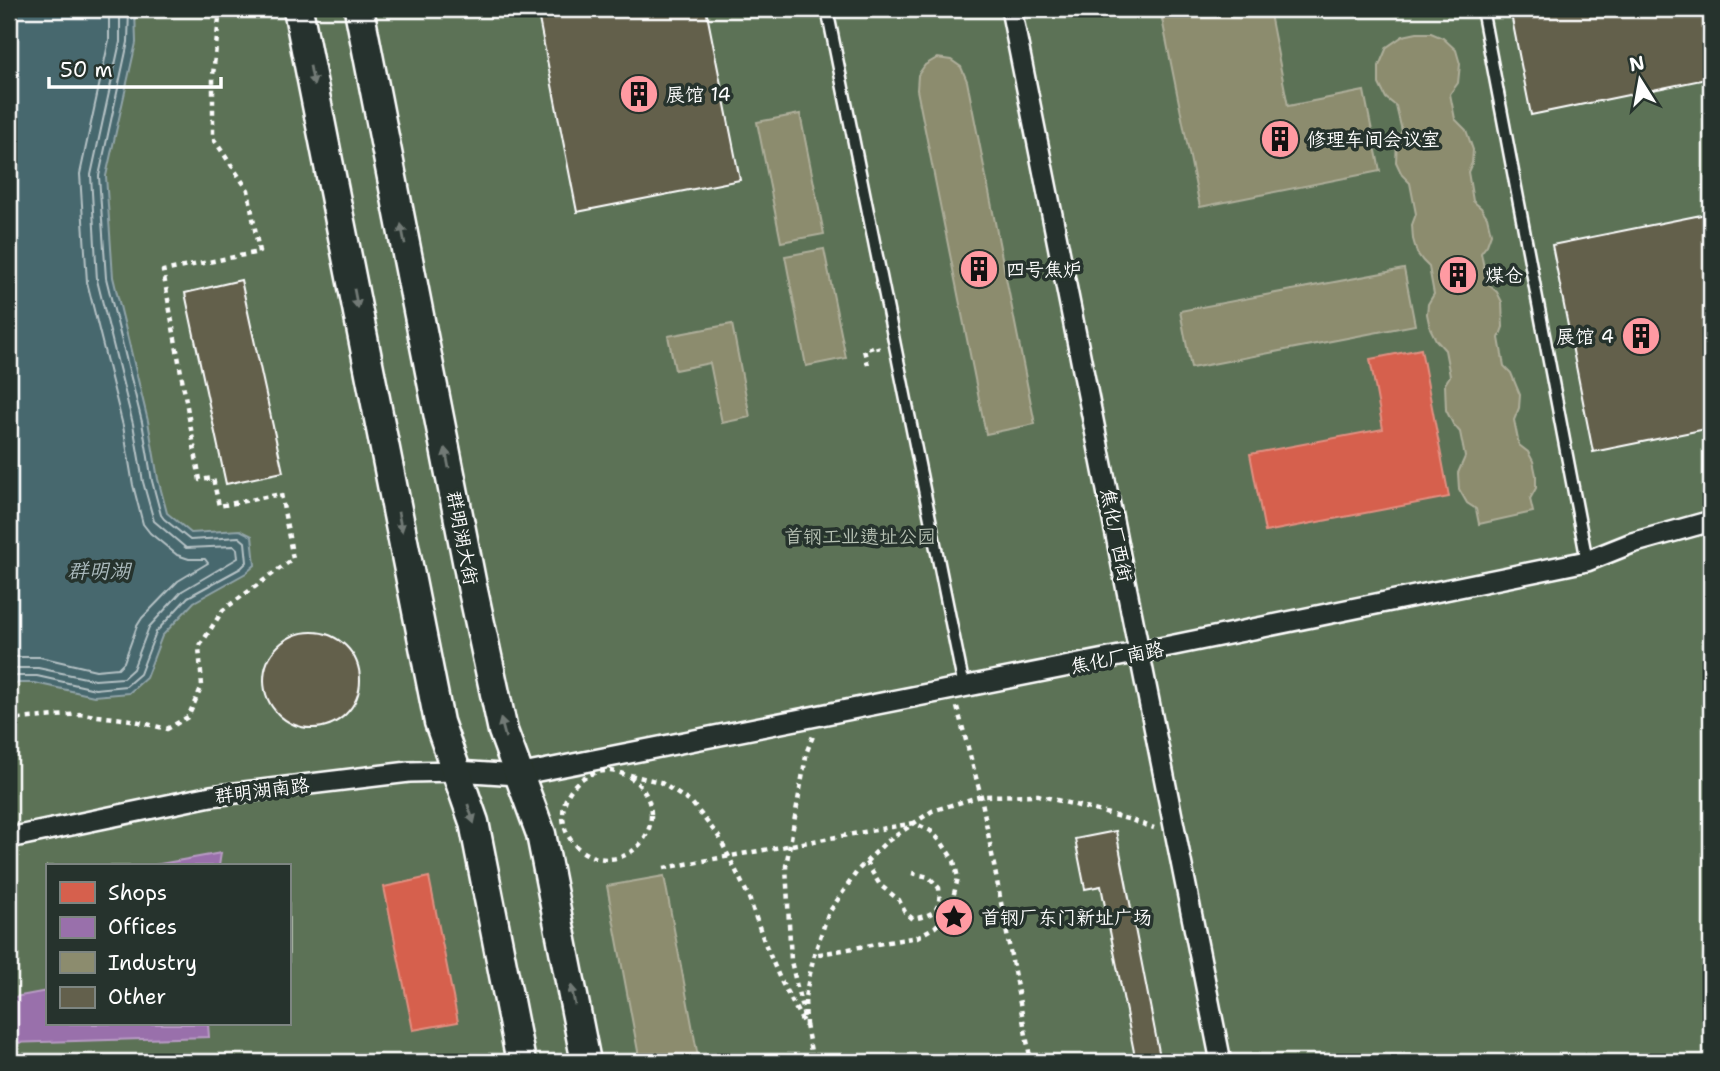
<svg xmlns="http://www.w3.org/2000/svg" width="1720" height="1071" viewBox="0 0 1720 1071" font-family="'Shantell Sans','LXGW WenKai TC',sans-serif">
<rect width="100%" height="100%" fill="#384036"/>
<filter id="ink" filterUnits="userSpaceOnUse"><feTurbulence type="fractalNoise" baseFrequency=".0143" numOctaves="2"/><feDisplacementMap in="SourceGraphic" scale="14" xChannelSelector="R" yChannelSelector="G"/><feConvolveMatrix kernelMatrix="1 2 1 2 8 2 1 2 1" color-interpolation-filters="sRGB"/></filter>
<g filter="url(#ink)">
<!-- green -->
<path fill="#5c7257" stroke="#aeb8ab" stroke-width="2" fill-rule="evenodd" d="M 9,9 L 1711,9 L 1711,1062 L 9,1062 ZM 47,866 L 289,866 L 289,1024 L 47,1024 Z"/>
<!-- water -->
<polygon fill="#47676e" stroke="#91a4a8" stroke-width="2" points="9,9 135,9 136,43 106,176 113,277 148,421 158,479 167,513 191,533 240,530 252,536 255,565 246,573 194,602 162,636 146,678 129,693 94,696 35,683 14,683 9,685"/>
<!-- shops -->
<g fill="#d6604d" stroke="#e29082" stroke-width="2">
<polygon points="1421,349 1449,497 1265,532 1250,454 1383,429 1370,359"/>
<polygon points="429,877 458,1022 413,1030 384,887"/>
</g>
<!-- offices -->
<g fill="#9970ab" stroke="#b89bc4" stroke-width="2">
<polygon points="221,853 219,866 149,866"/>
<polygon points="47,991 47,1024 208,1024 209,1037 9,1043 9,998"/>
</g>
<!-- industry -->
<g fill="#8c8c6e" stroke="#aeae9a" stroke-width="2">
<polygon points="1160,9 1269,9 1288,106 1364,91 1380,171 1200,207"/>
<polygon points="1417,33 1431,33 1443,38 1456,50 1460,64 1458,83 1450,94 1455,119 1466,130 1473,150 1472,163 1468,172 1473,201 1481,208 1487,217 1491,234 1487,245 1481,253 1487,283 1497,292 1502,302 1503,327 1499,338 1504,366 1511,373 1520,395 1519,408 1514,420 1519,445 1528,452 1533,461 1536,475 1536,488 1530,499 1533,512 1479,524 1476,509 1467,503 1459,489 1458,473 1465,457 1460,432 1453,424 1446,410 1445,384 1450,376 1445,350 1436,340 1430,328 1427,314 1428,304 1434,294 1429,267 1423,261 1417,253 1413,239 1412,225 1416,214 1410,183 1402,175 1396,162 1397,139 1402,131 1396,106 1386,98 1379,84 1379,66 1387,47 1403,36"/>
<polygon points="937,58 951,60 961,67 967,81 1035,424 986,434 917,90 918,75 925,65"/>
<polygon points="800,114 824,234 781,242 757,122"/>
<polygon points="824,249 846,358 806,366 785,256"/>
<polygon points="1404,269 1415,325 1191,368 1180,311"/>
<polygon points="732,324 750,417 722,423 710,363 675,370 668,336"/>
<polygon points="664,876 699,1062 640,1062 607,886"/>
</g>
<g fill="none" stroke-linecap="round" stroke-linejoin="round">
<!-- shore -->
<g stroke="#b5c2c5" stroke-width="2">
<polyline points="9,657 40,657 96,670 118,668 124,662 137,626 142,618 178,581 208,563 205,559 189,559 177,555 150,533 143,524 133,485 123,426 87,282 80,174 109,40 109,9"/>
<polyline points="9,668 38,668 95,680 123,678 133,669 149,627 182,591 238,558 237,549 234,546 186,548 154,521 143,482 133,424 97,280 91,175 120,42 120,9"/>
<polyline points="9,677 15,676 37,676 95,689 126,686 140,674 156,632 188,597 241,568 247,562 245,542 239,537 190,540 164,519 161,515 152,481 142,422 106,278 99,176 128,42 129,9"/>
</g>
</g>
<!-- building -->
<g fill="#63604c" stroke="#fff" stroke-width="2">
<polygon points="537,9 706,9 740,180 577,212"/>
<polygon points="1510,9 1702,9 1711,55 1711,78 1531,115"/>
<polygon points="1711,213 1711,428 1593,452 1552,245"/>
<polygon points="241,280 283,472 226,484 185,293"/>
<circle cx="312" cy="680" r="48"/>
<polygon points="1116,831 1161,1062 1136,1062 1101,886 1085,889 1075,839"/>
</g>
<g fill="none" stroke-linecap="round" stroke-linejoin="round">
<!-- lane casing -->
<g stroke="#fff" stroke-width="15">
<g id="lane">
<polyline points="827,9 964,687"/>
<polyline points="1482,9 1587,561"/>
</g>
</g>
<!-- street casing -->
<g stroke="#fff" stroke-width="24">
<g id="street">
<polyline points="1011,9 1221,1062"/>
<polyline points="9,838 211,796 409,772 457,771 518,775 1140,652 1587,561 1632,543 1711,521"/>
</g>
</g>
<!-- secondary casing -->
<g stroke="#fff" stroke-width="33">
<g id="secondary">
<polyline points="298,9 439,722 474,822 521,1062"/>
<polyline points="359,9 472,586 503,731 541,834 586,1062"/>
</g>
</g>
<!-- path -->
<g stroke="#fff" stroke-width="4.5" stroke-dasharray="5 5" stroke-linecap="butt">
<polyline points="868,365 864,350 877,346 878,350"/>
<polyline points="957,707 981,796 1031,1062"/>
<polyline points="9,724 18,719 81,714 131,720 167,729 188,717 202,686 199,647 223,610 293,559 281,494 219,506 213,478 200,480 163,271 259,252 248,190 213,138 213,75 220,9"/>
<circle cx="607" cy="815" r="44"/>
<polyline points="630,775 660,782 692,803 719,837 748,895 764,941 780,979 805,1026"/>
<path d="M 866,862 L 880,885 L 899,900 L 905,912 L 913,919 C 935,914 941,911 939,888 L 929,877 L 912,873"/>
<polyline points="664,868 914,823 931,831 942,843 954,861 958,878 949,913 935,927 917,937 814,955"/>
<polyline points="804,1017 791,961 786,866 807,751 813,736"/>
<polyline points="806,1025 813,1062"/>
<polyline points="806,1026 805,997 814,955 828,914 858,870 885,843 932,811 981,796 1038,795 1131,820 1154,828"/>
</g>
<!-- lane -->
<use href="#lane" stroke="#26332d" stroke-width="10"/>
<!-- street -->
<use href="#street" stroke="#26332d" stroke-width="19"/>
<!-- secondary -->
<use href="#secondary" stroke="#26332d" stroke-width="28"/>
</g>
<!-- one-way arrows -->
<defs><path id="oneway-solid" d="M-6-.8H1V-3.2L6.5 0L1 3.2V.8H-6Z" transform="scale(1.75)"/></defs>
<g fill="#727a76">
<use href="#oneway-solid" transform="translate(312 76) rotate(79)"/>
<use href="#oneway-solid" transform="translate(403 234) rotate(-101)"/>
<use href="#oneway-solid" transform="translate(356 299) rotate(79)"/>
<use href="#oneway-solid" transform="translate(447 458) rotate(-101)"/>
<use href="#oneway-solid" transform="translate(400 522) rotate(79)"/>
<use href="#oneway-solid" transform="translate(503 728) rotate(-105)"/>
<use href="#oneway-solid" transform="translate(471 814) rotate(72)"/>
<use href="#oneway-solid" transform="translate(573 995) rotate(-101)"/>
</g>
</g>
<!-- icons -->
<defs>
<g id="building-disc" transform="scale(2.0125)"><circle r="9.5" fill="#ff9aa2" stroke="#26332d"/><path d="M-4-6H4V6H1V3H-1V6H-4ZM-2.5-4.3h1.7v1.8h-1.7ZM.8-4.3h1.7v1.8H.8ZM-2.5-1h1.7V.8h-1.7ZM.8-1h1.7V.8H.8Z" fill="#111"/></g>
<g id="sight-disc" transform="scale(2.0125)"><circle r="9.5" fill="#ff9aa2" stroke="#26332d"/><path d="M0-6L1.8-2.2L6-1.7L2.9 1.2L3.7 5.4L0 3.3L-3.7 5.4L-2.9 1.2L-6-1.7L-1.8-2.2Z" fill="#111"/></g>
</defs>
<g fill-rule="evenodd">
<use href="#building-disc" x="639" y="94"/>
<use href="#building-disc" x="1280" y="139"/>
<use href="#building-disc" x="979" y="269"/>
<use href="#building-disc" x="1458" y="275"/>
<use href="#building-disc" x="1641" y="336"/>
<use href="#sight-disc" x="954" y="917"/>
</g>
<g text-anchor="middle" stroke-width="7" stroke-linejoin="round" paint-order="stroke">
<!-- poi labels -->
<g font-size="19" fill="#fff" stroke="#26332d" text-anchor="start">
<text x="666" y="101">展馆 14</text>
<text x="1307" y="146">修理车间会议室</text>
<text x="1006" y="276">四号焦炉</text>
<text x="1485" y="282">煤仓</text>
<text x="1614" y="343" text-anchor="end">展馆 4</text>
<text x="981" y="924">首钢厂东门新址广场</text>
</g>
<!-- street labels -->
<g font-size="19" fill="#fff" stroke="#26332d">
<text transform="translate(1117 535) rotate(79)" y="7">焦化厂西街</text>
<text transform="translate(463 538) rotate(79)" y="7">群明湖大街</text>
<text transform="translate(1117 657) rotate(-11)" y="7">焦化厂南路</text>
<text transform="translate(262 790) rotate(-7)" y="7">群明湖南路</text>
</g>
<!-- park labels -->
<g font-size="19" fill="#b6c0b3" stroke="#26332d">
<text x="860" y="543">首钢工业遗址公园</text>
</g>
<!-- water labels -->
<g font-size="21" font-style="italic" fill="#acbbbe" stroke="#26332d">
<text x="99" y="578">群明湖</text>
</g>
</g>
<!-- margin -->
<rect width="1720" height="1071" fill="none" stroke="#26332d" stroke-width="35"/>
<rect x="18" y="18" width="1685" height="1036" fill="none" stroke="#fff" stroke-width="2.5" filter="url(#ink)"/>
<!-- legend -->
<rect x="46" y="864" width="245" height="161" fill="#26332d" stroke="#7d8581" stroke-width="2"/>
<rect x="60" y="882" width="35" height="21" fill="#d6604d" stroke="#7d8581" stroke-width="2"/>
<text x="108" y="900" font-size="21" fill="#ffffff">Shops</text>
<rect x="60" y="917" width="35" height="21" fill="#9970ab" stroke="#7d8581" stroke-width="2"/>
<text x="108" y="934" font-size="21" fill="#ffffff">Offices</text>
<rect x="60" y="952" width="35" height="21" fill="#8c8c6e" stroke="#7d8581" stroke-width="2"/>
<text x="108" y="970" font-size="21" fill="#ffffff">Industry</text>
<rect x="60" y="987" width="35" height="21" fill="#63604c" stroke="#7d8581" stroke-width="2"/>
<text x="108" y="1004" font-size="21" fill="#ffffff">Other</text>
<!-- north arrow -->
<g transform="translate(1640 80) rotate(349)" stroke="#26332d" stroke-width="5" paint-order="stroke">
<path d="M0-5L12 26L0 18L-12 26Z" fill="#ffffff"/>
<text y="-10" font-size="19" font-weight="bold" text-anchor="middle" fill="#ffffff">N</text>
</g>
<!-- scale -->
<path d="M49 77v10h172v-10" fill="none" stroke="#ffffff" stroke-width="3.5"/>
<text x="60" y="77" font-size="21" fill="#ffffff" stroke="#26332d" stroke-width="5" paint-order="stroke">50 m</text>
</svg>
